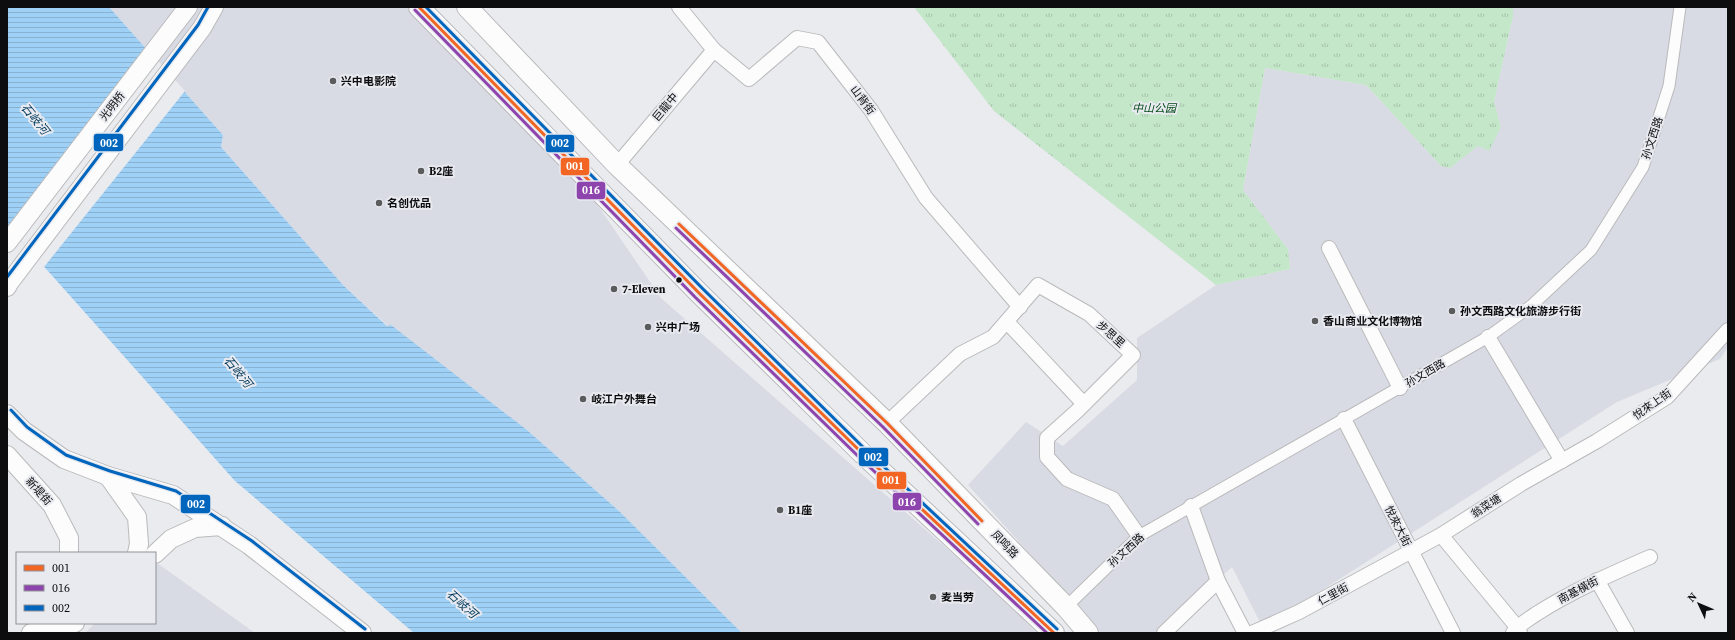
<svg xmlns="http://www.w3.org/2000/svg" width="1735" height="640" viewBox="0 0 1735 640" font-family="'Source Serif 4','Noto Sans SC',serif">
<defs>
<pattern id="park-tufts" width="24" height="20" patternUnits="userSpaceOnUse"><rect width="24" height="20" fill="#c4e6c9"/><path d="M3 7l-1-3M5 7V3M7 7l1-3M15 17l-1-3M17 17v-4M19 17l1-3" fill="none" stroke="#a7c4ab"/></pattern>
<pattern id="water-rules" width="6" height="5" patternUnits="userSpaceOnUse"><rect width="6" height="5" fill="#9fd0f6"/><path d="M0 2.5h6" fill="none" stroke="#88b1d2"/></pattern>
</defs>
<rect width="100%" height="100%" fill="#eaebee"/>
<!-- built -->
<g fill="#d9dbe4">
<polygon points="109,7 406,7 573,169 661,298 992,588 1037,633 742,633 619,511 527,430 391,326 388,326 344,286 221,147 223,135"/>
<polygon points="1513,7 1728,7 1728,347 1720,359 1617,402 1263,628 1232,567 1160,633 1101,633 968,485 1026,422 1063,446 1137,380 1137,338 1216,285 1290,269 1288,249 1243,190 1265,68 1366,85 1441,166 1450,168 1501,127 1494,102 1513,16"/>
<polygon points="157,563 255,633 85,633 95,623 155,623 155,564"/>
</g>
<!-- park -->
<polygon fill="url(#park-tufts)" points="914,7 1513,7 1513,16 1494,102 1501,127 1489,151 1478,146 1450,168 1441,166 1366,85 1265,68 1243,190 1288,249 1290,269 1216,285 994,111"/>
<!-- water -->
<polygon fill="url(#water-rules)" points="7,7 109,7 223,135 221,147 344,286 387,326 391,325 527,430 619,511 742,633 414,633 235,481 7,225"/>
<!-- pier -->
<polygon fill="#eaebee" points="147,48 185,91 44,267 8,226"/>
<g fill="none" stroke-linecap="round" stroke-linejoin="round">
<!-- pedestrian casing -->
<g stroke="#bababc" stroke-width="13">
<polyline id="pedestrian" points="1066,607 1139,536 1488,337 1531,306 1591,250 1643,167 1669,86 1680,7"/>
</g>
<!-- minor casing -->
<g stroke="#bababc" stroke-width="16">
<g id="minor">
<polyline points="679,7 714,50 749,79 797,38 818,42 871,110 926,198 1020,307"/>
<polyline points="617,165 714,50"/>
<polyline points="1329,248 1400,388"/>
<polyline points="1007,322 1084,404"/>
<polyline points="1488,337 1562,461"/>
<polyline points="1344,419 1453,633"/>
<polyline points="887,423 960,354 993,337 1038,285 1089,314 1133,355 1077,411 1047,438 1047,457 1067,479 1113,499 1139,536"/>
<polyline points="1191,506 1218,581 1245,633"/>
<polyline points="1441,535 1517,627 1520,633"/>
<polyline points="1597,580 1627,633"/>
<polyline points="1164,633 1218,581"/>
<polyline points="1252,633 1299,612 1441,535 1521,484 1597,441 1667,397 1728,330"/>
<path d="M 1513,633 C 1519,624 1528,620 1536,614 C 1572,591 1611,574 1650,557"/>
</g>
</g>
<!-- tertiary casing -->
<g stroke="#bababc" stroke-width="20">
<g id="tertiary">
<polyline points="7,243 188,7"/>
<polyline points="7,287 9,283 202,28 214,7"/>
<polyline points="7,414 24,431 64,459 108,476 173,495 249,545 362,633"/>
<polyline points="7,455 52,505 69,538 69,553"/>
<polyline points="108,476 137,517 139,544 137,553"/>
<polyline points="155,554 171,539 195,528 222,526"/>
<polyline points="31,633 75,623"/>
</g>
</g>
<!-- secondary casing -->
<g stroke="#bababc" stroke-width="22">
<g id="secondary">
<polyline points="419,7 699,293 863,454 1054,633"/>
<polyline points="467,7 617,165 887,423 1066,607 1088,633"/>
</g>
</g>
<!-- pedestrian -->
<use href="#pedestrian" stroke="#fcfcfc" stroke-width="11"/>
<!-- minor -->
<use href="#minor" stroke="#fcfcfc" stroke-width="14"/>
<!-- tertiary -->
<use href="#tertiary" stroke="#fcfcfc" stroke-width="18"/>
<!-- secondary -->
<use href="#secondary" stroke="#fcfcfc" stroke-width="20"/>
<!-- bus-1 casing -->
<g stroke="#e8eaf0" stroke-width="6">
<g id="bus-1">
<polyline points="419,7 699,293 863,454 1054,633"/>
<polyline points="679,224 887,423 982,521"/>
</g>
</g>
<!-- bus-2 casing -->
<g stroke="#e8eaf0" stroke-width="6">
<g id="bus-2">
<polyline points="415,10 695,297 860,458 1047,633"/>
<polyline points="676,228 883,427 978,524"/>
</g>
</g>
<!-- bus-3 casing -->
<g stroke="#e8eaf0" stroke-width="6">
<g id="bus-3">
<polyline points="426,7 703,289 866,450 1057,629"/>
<polyline points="7,277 198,25 208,7"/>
<polyline points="11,410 27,427 66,455 110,471 176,491 252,541 365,629"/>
</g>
</g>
<!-- bus-1 -->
<use href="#bus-1" stroke="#f26522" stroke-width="3"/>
<!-- bus-2 -->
<use href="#bus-2" stroke="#8e44ad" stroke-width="3"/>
<!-- bus-3 -->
<use href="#bus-3" stroke="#0065bd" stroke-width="3"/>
</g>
<!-- markers -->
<g fill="#5a5b5d" stroke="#e8eaf0" stroke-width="1.5">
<circle cx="333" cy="81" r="4"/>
<circle cx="421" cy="171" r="4"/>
<circle cx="379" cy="203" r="4"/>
<circle cx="614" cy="289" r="4"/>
<circle cx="1452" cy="311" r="4"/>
<circle cx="1315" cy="321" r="4"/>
<circle cx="648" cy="327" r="4"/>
<circle cx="583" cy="399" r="4"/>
<circle cx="780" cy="510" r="4"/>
<circle cx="933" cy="597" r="4"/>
</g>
<circle fill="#0d0d0f" stroke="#e8eaf0" stroke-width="1.5" cx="679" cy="280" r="3.5"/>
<g text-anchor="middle" stroke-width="4" stroke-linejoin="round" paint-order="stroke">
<!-- poi labels -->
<g font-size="11" font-weight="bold" fill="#0d0d0f" stroke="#e8eaf0" text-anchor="start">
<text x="341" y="85">兴中电影院</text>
<text x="429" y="175">B2座</text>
<text x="387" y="207">名创优品</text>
<text x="622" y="293">7-Eleven</text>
<text x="1460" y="315">孙文西路文化旅游步行街</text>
<text x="1323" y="325">香山商业文化博物馆</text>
<text x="656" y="331">兴中广场</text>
<text x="591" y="403">岐江户外舞台</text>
<text x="788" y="514">B1座</text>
<text x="941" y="601">麦当劳</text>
</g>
<!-- street labels -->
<g font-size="11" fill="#0d0d0f" stroke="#e8eaf0">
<text transform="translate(863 100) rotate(53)" y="4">山背街</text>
<text transform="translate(112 106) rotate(-52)" y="4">光明桥</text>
<text transform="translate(665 107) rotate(-50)" y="4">巨龍中</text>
<text transform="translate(1652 138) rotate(-72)" y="4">孙文西路</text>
<text transform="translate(1111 334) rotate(42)" y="4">步思里</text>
<text transform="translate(1425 373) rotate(-30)" y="4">孙文西路</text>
<text transform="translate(1652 404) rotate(-35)" y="4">悅來上街</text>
<text transform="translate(39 491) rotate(48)" y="4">新堤街</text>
<text transform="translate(1486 506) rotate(-33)" y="4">翁菜塘</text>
<text transform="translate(1398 526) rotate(63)" y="4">悅來大街</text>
<text transform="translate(1005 544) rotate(46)" y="4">凤鸣路</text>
<text transform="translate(1126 550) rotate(-42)" y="4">孙文西路</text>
<text transform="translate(1578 590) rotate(-28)" y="4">南基橫街</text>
<text transform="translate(1333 594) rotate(-29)" y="4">仁里街</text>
</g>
<!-- park labels -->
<g font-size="11" font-style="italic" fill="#004a14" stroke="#e8eaf0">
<text x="1154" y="112">中山公园</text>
</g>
<!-- water labels -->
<g font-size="12" font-style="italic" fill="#00395b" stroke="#e8eaf0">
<text transform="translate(35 119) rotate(51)" y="4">石岐河</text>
<text transform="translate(238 372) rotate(51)" y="4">石岐河</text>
<text transform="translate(462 604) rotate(42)" y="4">石岐河</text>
</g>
</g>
<g stroke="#e8eaf0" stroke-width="1.5">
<rect x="93" y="133" width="31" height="19" rx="4" fill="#0065bd"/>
<rect x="545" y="134" width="30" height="19" rx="4" fill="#0065bd"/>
<rect x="560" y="157" width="30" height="19" rx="4" fill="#f26522"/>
<rect x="576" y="181" width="30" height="19" rx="4" fill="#8e44ad"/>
<rect x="858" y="447" width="31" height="20" rx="4" fill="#0065bd"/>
<rect x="876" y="471" width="31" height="19" rx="4" fill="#f26522"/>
<rect x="892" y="492" width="30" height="19" rx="4" fill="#8e44ad"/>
<rect x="180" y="494" width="31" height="20" rx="4" fill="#0065bd"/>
</g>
<g font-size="11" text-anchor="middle" font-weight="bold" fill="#fff">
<text x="109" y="147">002</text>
<text x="560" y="147">002</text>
<text x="575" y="170">001</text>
<text x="591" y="194">016</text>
<text x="873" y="461">002</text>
<text x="891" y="484">001</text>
<text x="907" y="506">016</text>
<text x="196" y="508">002</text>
</g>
<!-- border -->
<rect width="1735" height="640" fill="none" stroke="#0d0d0f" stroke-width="16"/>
<!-- legend -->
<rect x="16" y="552" width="140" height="72" fill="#e8eaf0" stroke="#909296"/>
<rect x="24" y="565" width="20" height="6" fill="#f26522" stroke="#909296"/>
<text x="52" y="572" font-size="12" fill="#0d0d0f">001</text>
<rect x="24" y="585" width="20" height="6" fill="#8e44ad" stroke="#909296"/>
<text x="52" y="592" font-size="12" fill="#0d0d0f">016</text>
<rect x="24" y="605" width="20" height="6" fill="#0065bd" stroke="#909296"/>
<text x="52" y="612" font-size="12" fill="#0d0d0f">002</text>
<!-- north arrow -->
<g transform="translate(1699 604) rotate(314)" stroke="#e8eaf0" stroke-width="3" paint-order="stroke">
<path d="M0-3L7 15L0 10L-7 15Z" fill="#0d0d0f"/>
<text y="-6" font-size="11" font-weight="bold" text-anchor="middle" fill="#0d0d0f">N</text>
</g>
</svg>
